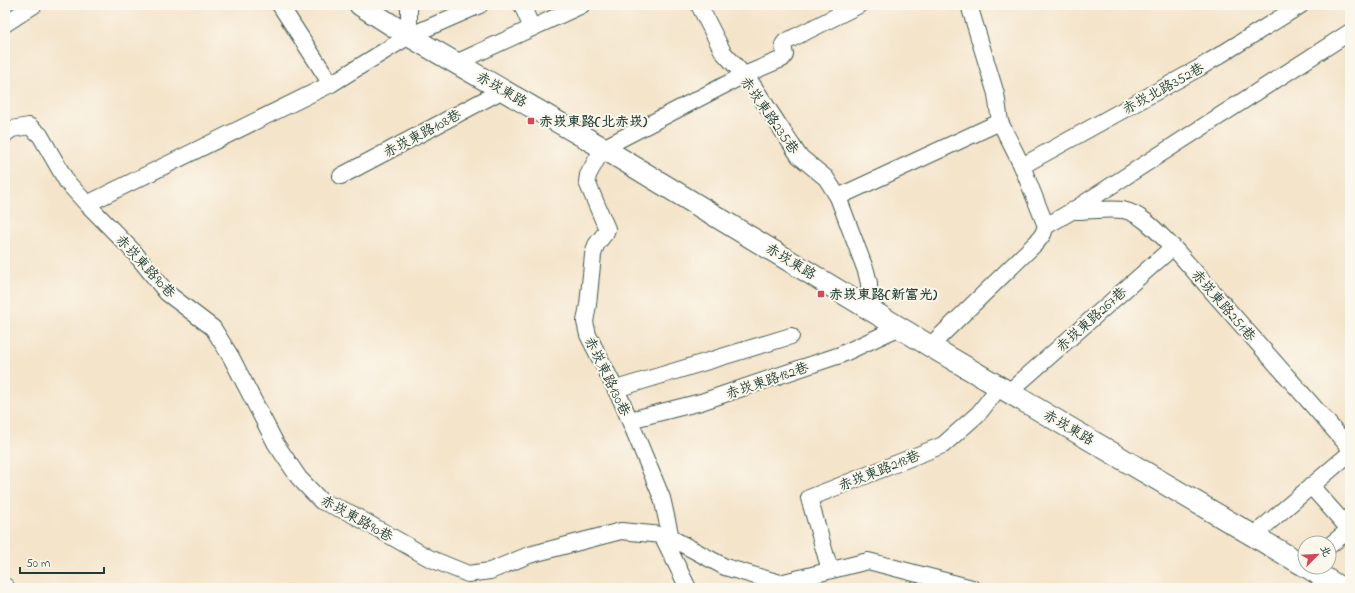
<svg xmlns="http://www.w3.org/2000/svg" width="1355" height="593" viewBox="0 0 1355 593" font-family="'Indie Flower','LXGW WenKai TC',sans-serif">
<rect width="100%" height="100%" fill="#fbf7ec"/>
<filter id="ink" filterUnits="userSpaceOnUse"><feTurbulence type="fractalNoise" baseFrequency=".025" numOctaves="2"/><feDisplacementMap in="SourceGraphic" scale="8" xChannelSelector="R" yChannelSelector="G"/><feConvolveMatrix kernelMatrix="1 2 1 2 8 2 1 2 1" color-interpolation-filters="sRGB"/></filter>
<filter id="wash" filterUnits="userSpaceOnUse"><feTurbulence type="fractalNoise" baseFrequency=".012" numOctaves="4" result="noise"/><feDisplacementMap in="SourceGraphic" scale="16" xChannelSelector="R" yChannelSelector="G"/><feGaussianBlur stdDeviation="0.9" result="paint"/><feColorMatrix in="noise" values="0 0 0 0 0 0 0 0 0 0 0 0 0 0 0 0 0 1.4 0 .05"/><feComposite in="paint" operator="in"/></filter>
<g filter="url(#wash)">
<rect width="100%" height="100%" fill="#f4e4ca"/>
</g>
<g filter="url(#ink)">
<g fill="none" stroke-linecap="round" stroke-linejoin="round">
<!-- minor casing -->
<g stroke="#3f564a" stroke-width="18">
<g id="minor">
<polyline points="280,5 331,84"/>
<polyline points="409,5 409,36"/>
<polyline points="522,5 532,28"/>
<polyline points="699,5 723,52 752,84 799,156 826,178 838,197 866,271 869,283 869,308"/>
<polyline points="969,5 996,94 1000,122 1022,166 1046,226"/>
<polyline points="5,24 34,5"/>
<polyline points="456,63 582,5"/>
<polyline points="5,134 12,129 29,126 40,135 67,182 87,204 134,252 167,293 213,328 231,357 276,444 299,478 321,501 350,513 429,558 468,574 490,571 529,555 621,531 662,535 671,538 725,567 780,583 868,561 972,588"/>
<polyline points="1022,166 1199,68 1301,5"/>
<polyline points="341,176 503,90"/>
<polyline points="838,197 1000,122"/>
<polyline points="87,204 331,84 409,36 480,5"/>
<path d="M 1073,211 C 1089,211 1107,208 1123,210 C 1143,214 1159,234 1173,247 L 1350,448"/>
<polyline points="930,346 1037,242 1043,234 1046,226 1072,211 1350,32"/>
<polyline points="616,389 791,336"/>
<polyline points="1009,392 1173,247"/>
<polyline points="630,420 701,402 840,355 900,327"/>
<polyline points="1311,486 1349,529"/>
<polyline points="662,535 688,588"/>
<polyline points="1254,535 1350,453"/>
<polyline points="671,538 662,498 622,402 588,335 585,322 588,305 593,255 596,245 606,232 607,229 587,182 588,175 603,148 744,75 782,59 785,55 783,45 785,42 859,5"/>
<polyline points="1329,546 1350,529"/>
<polyline points="830,570 809,498 943,445 979,413 1000,386"/>
<polyline points="5,586 7,588"/>
</g>
</g>
<!-- major casing -->
<g stroke="#3f564a" stroke-width="23">
<g id="major">
<polyline points="360,5 409,36 603,148 930,346 1305,566"/>
<polyline points="1307,567 1341,588"/>
</g>
</g>
<!-- minor -->
<use href="#minor" stroke="#fff" stroke-width="16"/>
<!-- major -->
<use href="#major" stroke="#fff" stroke-width="21"/>
</g>
</g>
<!-- markers -->
<g fill="#d1495b" stroke="#fbf7ec" stroke-width="1.5">
<rect x="527" y="117" width="8" height="8" rx="2"/>
<rect x="817" y="290" width="8" height="8" rx="2"/>
</g>
<g text-anchor="middle" stroke-width="4" stroke-linejoin="round" paint-order="stroke">
<!-- street labels -->
<g font-size="14" fill="#1f3d34" stroke="#fbf7ec">
<text transform="translate(1163 88) rotate(-29)" y="5">赤崁北路352巷</text>
<text transform="translate(502 89) rotate(30)" y="5">赤崁東路</text>
<text transform="translate(770 115) rotate(55)" y="5">赤崁東路235巷</text>
<text transform="translate(422 133) rotate(-28)" y="5">赤崁東路108巷</text>
<text transform="translate(791 261) rotate(31)" y="5">赤崁東路</text>
<text transform="translate(146 266) rotate(47)" y="5">赤崁東路90巷</text>
<text transform="translate(1224 305) rotate(49)" y="5">赤崁東路251巷</text>
<text transform="translate(1091 319) rotate(-42)" y="5">赤崁東路267巷</text>
<text transform="translate(608 376) rotate(64)" y="5">赤崁東路130巷</text>
<text transform="translate(767 380) rotate(-19)" y="5">赤崁東路182巷</text>
<text transform="translate(1069 427) rotate(30)" y="5">赤崁東路</text>
<text transform="translate(879 470) rotate(-22)" y="5">赤崁東路218巷</text>
<text transform="translate(357 518) rotate(29)" y="5">赤崁東路90巷</text>
</g>
<!-- poi labels -->
<g font-size="14" font-weight="bold" fill="#1f3d34" stroke="#fbf7ec" text-anchor="start">
<text x="539" y="126">赤崁東路(北赤崁)</text>
<text x="829" y="299">赤崁東路(新富光)</text>
</g>
</g>
<!-- margin -->
<rect width="1355" height="593" fill="none" stroke="#fbf7ec" stroke-width="20"/>
<!-- north arrow -->
<g transform="translate(1317 555) rotate(66)"><circle r="19" fill="#fbf7ec" stroke="#a3ada2"/>
<path d="M0-3L7 15L0 10L-7 15Z" fill="#d1495b"/>
<text y="-6" font-size="11" font-weight="bold" text-anchor="middle" fill="#1f3d34">北</text>
</g>
<!-- scale -->
<path d="M20 567v6h84v-6" fill="none" stroke="#1f3d34" stroke-width="2"/>
<text x="26" y="567" font-size="12" fill="#1f3d34" stroke="#fbf7ec" stroke-width="3" paint-order="stroke">50 m</text>
</svg>
